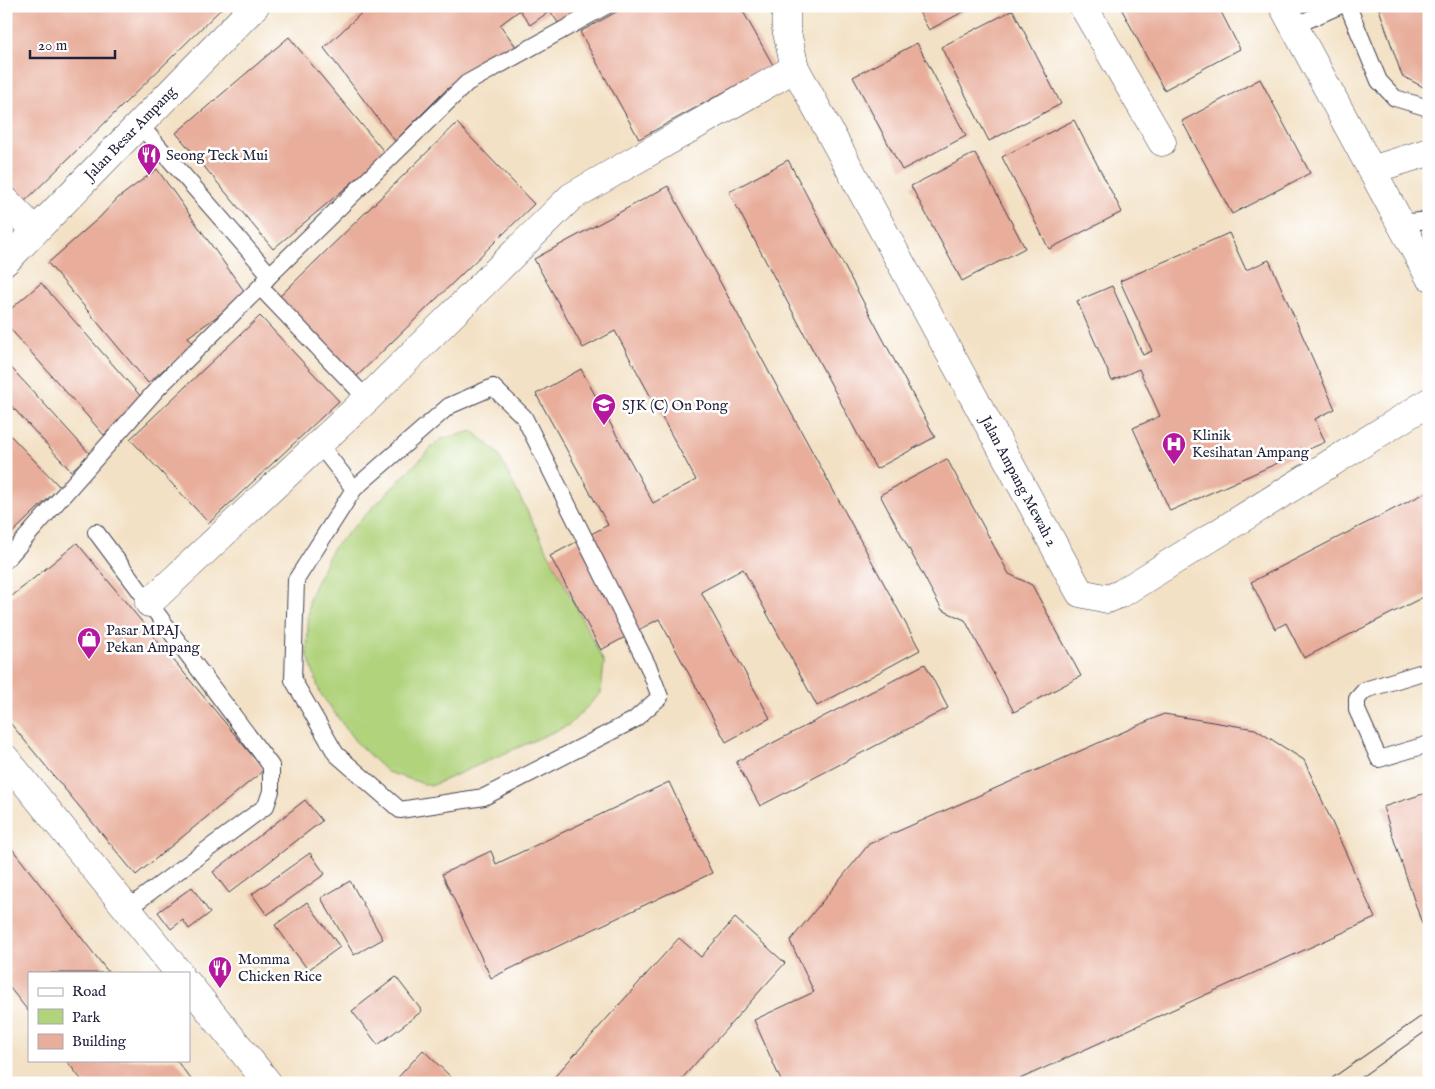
<svg xmlns="http://www.w3.org/2000/svg" width="1435" height="1089" viewBox="0 0 1435 1089" font-family="'IM FELL English',serif">
<rect width="100%" height="100%" fill="#fff"/>
<filter id="ink" filterUnits="userSpaceOnUse"><feTurbulence type="fractalNoise" baseFrequency=".02" numOctaves="2"/><feDisplacementMap in="SourceGraphic" scale="10" xChannelSelector="R" yChannelSelector="G"/><feConvolveMatrix kernelMatrix="1 2 1 2 8 2 1 2 1" color-interpolation-filters="sRGB"/></filter>
<filter id="wash" filterUnits="userSpaceOnUse"><feTurbulence type="fractalNoise" baseFrequency=".0096" numOctaves="4" result="noise"/><feDisplacementMap in="SourceGraphic" scale="20" xChannelSelector="R" yChannelSelector="G"/><feGaussianBlur stdDeviation="1.12" result="paint"/><feColorMatrix in="noise" values="0 0 0 0 0 0 0 0 0 0 0 0 0 0 0 0 0 1.4 0 .05"/><feComposite in="paint" operator="in"/></filter>
<g filter="url(#wash)">
<rect width="100%" height="100%" fill="#f3e1c5"/>
<!-- green -->
<polygon fill="#b0d37c" stroke="#697a5c" points="473,431 497,452 604,662 601,693 569,725 431,786 387,772 355,741 320,693 307,653 309,598 332,549 440,439"/>
<g id="blocks">
<!-- building -->
<g fill="#e8ae9b">
<polygon points="6,6 224,6 18,208 6,196"/>
<polygon points="369,6 594,6 559,24 550,11 530,25 520,10 500,25 517,48 469,74 447,89 395,141 324,48"/>
<polygon points="627,6 740,6 773,65 639,139 580,32"/>
<polygon points="916,6 974,6 929,30"/>
<polygon points="1120,6 1218,6 1240,49 1164,90"/>
<polygon points="1378,6 1429,6 1429,90 1402,76"/>
<polygon points="1013,10 1061,104 989,141 941,47"/>
<polygon points="289,37 386,154 273,249 176,133"/>
<polygon points="917,43 966,136 902,170 853,77"/>
<polygon points="1260,79 1310,173 1232,214 1182,121"/>
<polygon points="1074,120 1122,212 1049,249 1002,157"/>
<polygon points="457,123 534,204 354,379 277,299"/>
<polygon points="975,153 1025,248 962,281 911,186"/>
<polygon points="788,160 935,437 876,469 729,192"/>
<polygon points="157,169 247,295 188,337 193,344 148,383 48,263 100,217 118,198"/>
<polygon points="668,186 920,650 817,706 743,569 701,592 770,718 726,742 659,619 601,650 550,556 608,525 536,394 581,369 653,503 696,480 615,331 583,348 534,259"/>
<polygon points="1229,233 1246,270 1269,260 1335,409 1315,419 1325,442 1170,511 1133,428 1160,416 1139,369 1112,381 1077,301 1112,286 1143,355 1152,351 1120,281"/>
<polygon points="41,283 144,400 104,435 6,324 6,313"/>
<polygon points="260,316 339,401 209,523 130,439"/>
<polygon points="6,362 90,454 71,471 6,400"/>
<polygon points="6,431 60,487 6,539"/>
<polygon points="947,459 1009,574 1032,585 1081,676 1014,712 965,620 942,610 880,495"/>
<polygon points="1429,491 1429,594 1304,658 1286,623 1275,629 1251,582"/>
<polygon points="77,543 264,770 136,875 6,718 6,601"/>
<polygon points="925,664 948,708 760,806 736,762"/>
<polygon points="1164,714 1255,729 1304,760 1375,918 1011,1083 782,1083 754,1020 814,992 790,941 869,844"/>
<polygon points="669,782 712,873 491,978 442,874 491,851 496,864"/>
<polygon points="1429,792 1429,922 1422,924 1383,807"/>
<polygon points="305,800 322,821 229,893 213,872"/>
<polygon points="6,841 109,973 29,973 29,1012 6,983"/>
<polygon points="310,853 325,874 267,915 252,894"/>
<polygon points="350,881 383,939 354,955 321,898"/>
<polygon points="192,887 210,913 189,929 183,920 171,929 158,912"/>
<polygon points="307,902 340,947 308,970 275,925"/>
<polygon points="735,918 785,963 678,1083 549,1083 679,938 701,957"/>
<polygon points="396,977 422,1011 378,1045 352,1011"/>
<polygon points="423,1050 453,1079 449,1083 393,1083"/>
<polygon points="66,1060 176,1060 194,1083 84,1083"/>
</g>
</g>
</g>
<g filter="url(#ink)">
<use href="#blocks" fill-opacity="0" stroke="#413f50" stroke-width="1"/>
<g fill="none" stroke-linecap="round" stroke-linejoin="round">
<!-- lane casing -->
<g stroke="#413f50" stroke-width="18">
<g id="lane">
<polyline points="1348,6 1379,81 1395,98 1425,107 1429,106"/>
<polyline points="1294,26 1339,6"/>
<polyline points="139,124 270,275"/>
<polyline points="1400,223 1429,220"/>
<polyline points="260,287 367,399"/>
<polygon points="493,387 524,417 649,668 660,697 634,720 484,797 400,810 336,754 293,680 296,580 354,489 449,406"/>
<polyline points="319,444 354,489"/>
<polyline points="96,532 271,766 271,791 266,806 127,909"/>
<polyline points="6,560 158,388 260,287 270,275 467,83 606,6"/>
<polyline points="1429,670 1365,690 1357,699 1357,710 1379,759 1429,744"/>
</g>
</g>
<!-- street casing -->
<g stroke="#413f50" stroke-width="29">
<g id="street">
<polyline points="786,6 786,28 795,68 1080,593 1108,599 1122,593 1429,402"/>
<polyline points="1083,6 1162,142"/>
<polyline points="1283,6 1429,276"/>
<polyline points="1371,170 1429,152"/>
<polyline points="6,201 35,231"/>
<polyline points="149,603 367,399 571,197 795,68"/>
<polyline points="6,759 179,973"/>
<polyline points="189,985 268,1083"/>
</g>
</g>
<!-- secondary casing -->
<g stroke="#413f50" stroke-width="29">
<polyline id="secondary" points="6,261 255,6"/>
</g>
<!-- lane -->
<use href="#lane" stroke="#fff" stroke-width="16"/>
<!-- street -->
<use href="#street" stroke="#fff" stroke-width="28"/>
<!-- secondary -->
<use href="#secondary" stroke="#fff" stroke-width="28"/>
<!-- tram -->
<g stroke="#22223b" stroke-width="1">
<polyline points="1325,1083 1429,1011"/>
<polyline points="1353,1083 1429,1029"/>
</g>
</g>
</g>
<!-- icons -->
<defs>
<g id="restaurant-pin" transform="scale(1.25)"><path d="M0 17L-7.5 6A9.5 9.5 0 1 1 7.5 6Z" fill="#b5179e" stroke="#fff"/><path d="M-5-6h1v4h1v-4h1v4h1v-4h1v5L-1.5 .5V6h-2V.5L-5-1ZM5-6V6H3V1.5H1.5Q1.5-4 5-6Z" fill="#fff"/></g>
<g id="school-pin" transform="scale(1.25)"><path d="M0 17L-7.5 6A9.5 9.5 0 1 1 7.5 6Z" fill="#b5179e" stroke="#fff"/><path d="M0-5L7-2L0 1L-7-2ZM-4 1L0 2.5L4 1V4Q0 6-4 4Z" fill="#fff"/></g>
<g id="hospital-pin" transform="scale(1.25)"><path d="M0 17L-7.5 6A9.5 9.5 0 1 1 7.5 6Z" fill="#b5179e" stroke="#fff"/><path d="M-5-5h3v3.5h4V-5h3V5h-3V1.5h-4V5h-3Z" fill="#fff"/></g>
<g id="shop-pin" transform="scale(1.25)"><path d="M0 17L-7.5 6A9.5 9.5 0 1 1 7.5 6Z" fill="#b5179e" stroke="#fff"/><path d="M-5-2.5h2.3a2.7 3.5 0 0 1 5.4 0H5L5.5 6h-11ZM-1.5-2.5h3a1.5 2.3 0 0 0-3 0Z" fill="#fff"/></g>
</defs>
<g fill-rule="evenodd">
<use href="#restaurant-pin" x="149" y="155"/>
<use href="#school-pin" x="604" y="405"/>
<use href="#hospital-pin" x="1174" y="444"/>
<use href="#shop-pin" x="89" y="639"/>
<use href="#restaurant-pin" x="220" y="968"/>
</g>
<g text-anchor="middle" stroke-width="5" stroke-linejoin="round" paint-order="stroke">
<!-- street labels -->
<g font-size="15" fill="#22223b" stroke="#fff">
<text transform="translate(130 133) rotate(-46)" y="5">Jalan Besar Ampang</text>
<text transform="translate(1019 481) rotate(62)" y="5">Jalan Ampang Mewah 2</text>
</g>
<!-- poi labels -->
<g font-size="15" fill="#22223b" stroke="#fff" text-anchor="start">
<text x="166" y="160">Seong Teck Mui</text>
<text x="622" y="410">SJK (C) On Pong</text>
<text x="1192" y="440">Klinik<tspan x="1192" dy="17">Kesihatan Ampang</tspan></text>
<text x="106" y="635">Pasar MPAJ<tspan x="106" dy="17">Pekan Ampang</tspan></text>
<text x="238" y="964">Momma<tspan x="238" dy="17">Chicken Rice</tspan></text>
</g>
</g>
<!-- margin -->
<rect width="1435" height="1089" fill="none" stroke="#fff" stroke-width="25"/>
<!-- legend -->
<rect x="28" y="972" width="162" height="90" fill="#ffffff" stroke="#a7a7b1"/>
<rect x="38" y="988" width="25" height="8" fill="#ffffff" stroke="#a7a7b1"/>
<text x="72" y="996" font-size="15" fill="#22223b">Road</text>
<rect x="38" y="1009" width="25" height="15" fill="#b0d37c" stroke="#a7a7b1"/>
<text x="72" y="1022" font-size="15" fill="#22223b">Park</text>
<rect x="38" y="1034" width="25" height="15" fill="#e8ae9b" stroke="#a7a7b1"/>
<text x="72" y="1046" font-size="15" fill="#22223b">Building</text>
<!-- scale -->
<path d="M30 50v8h85v-8" fill="none" stroke="#22223b" stroke-width="2.5"/>
<text x="38" y="50" font-size="15" fill="#22223b" stroke="#ffffff" stroke-width="4" paint-order="stroke">20 m</text>
</svg>
